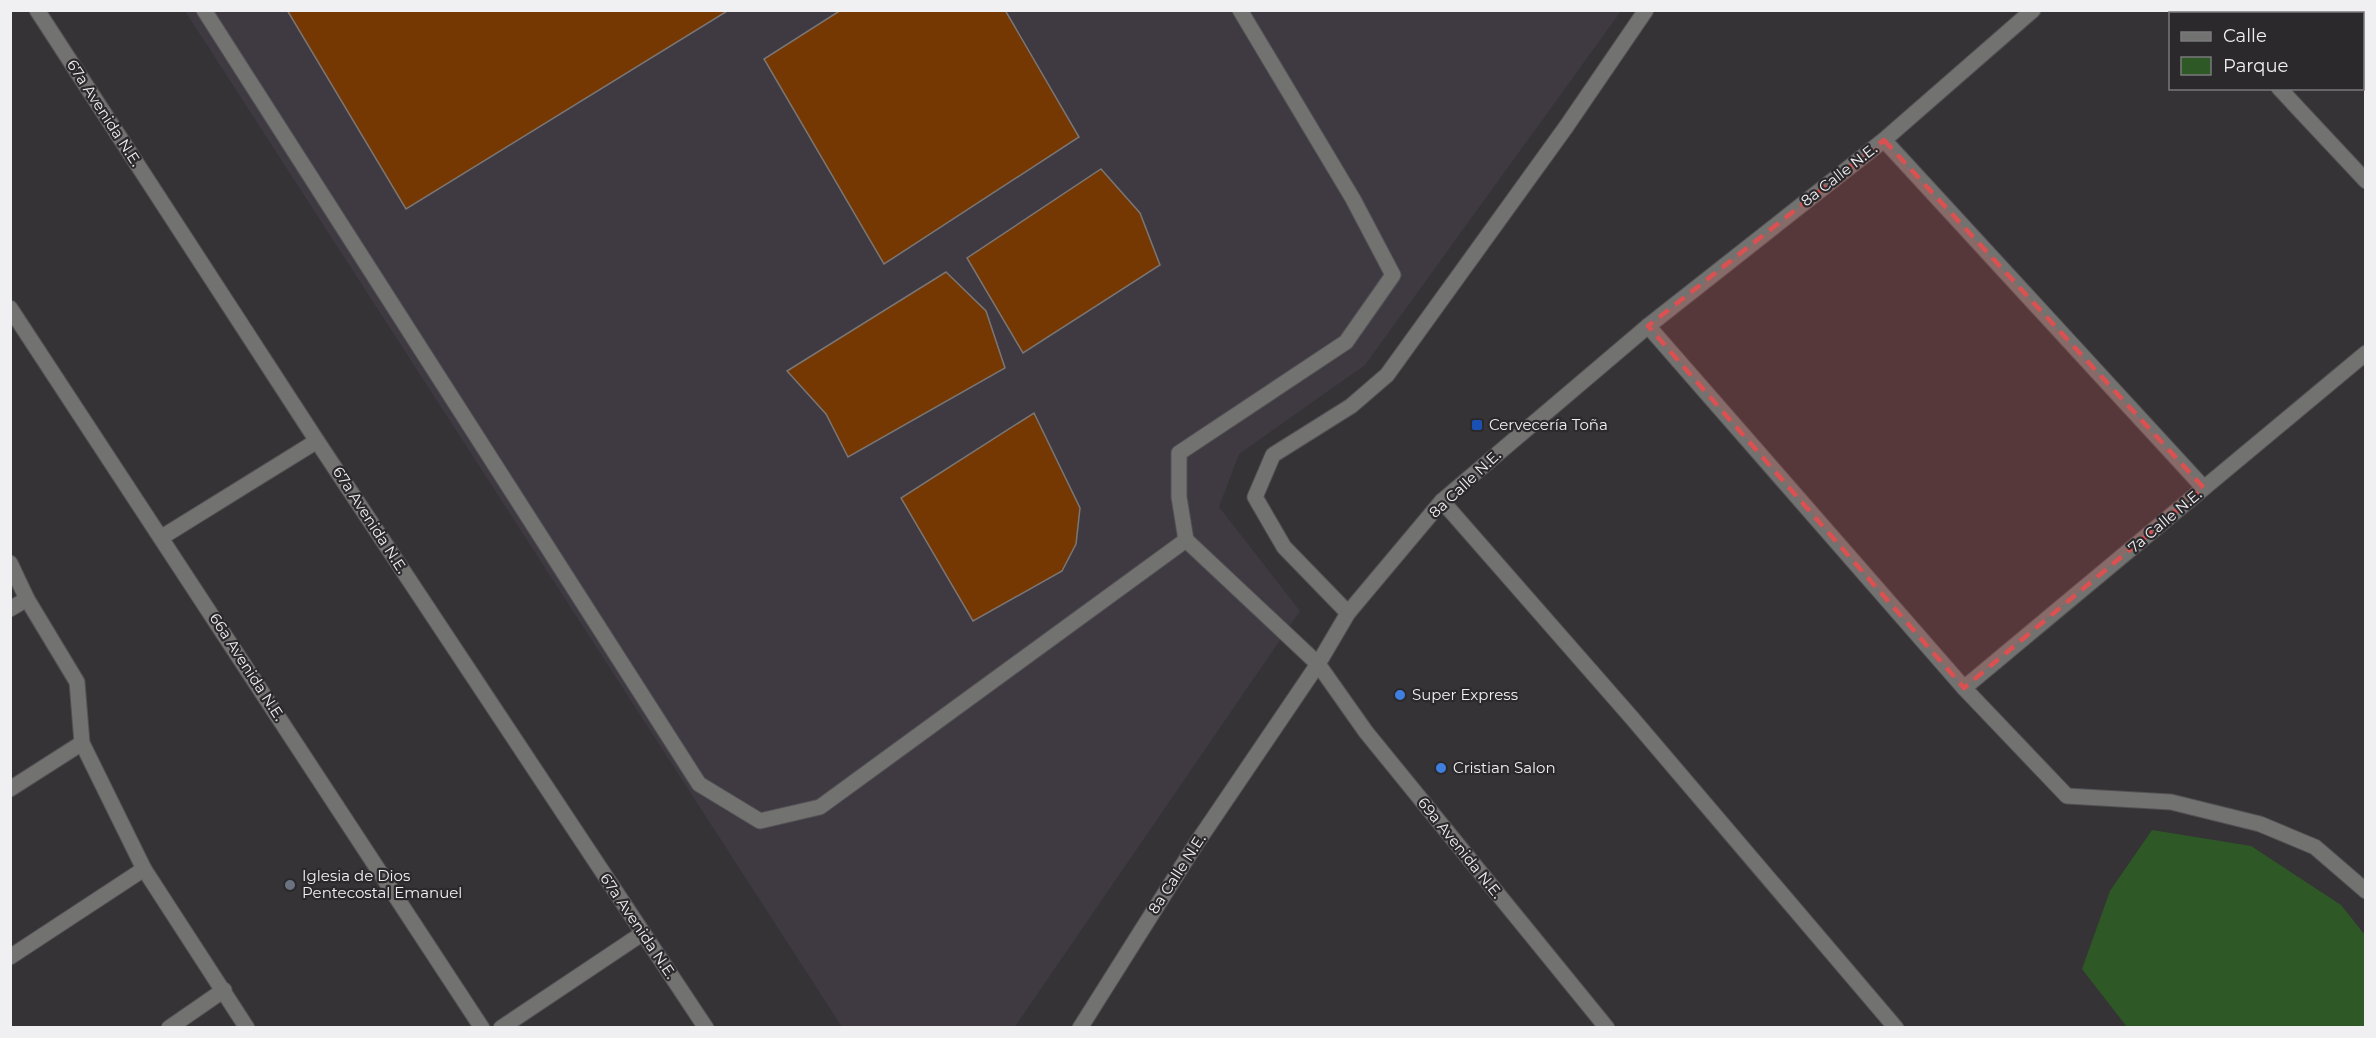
<svg xmlns="http://www.w3.org/2000/svg" width="2376" height="1038" viewBox="0 0 2376 1038" font-family="Montserrat,sans-serif">
<rect width="100%" height="100%" fill="#353336"/>
<!-- built -->
<polygon fill="#3f3a42" points="185,11 1621,11 1365,365 1239,454 1219,507 1300,611 1014,1028 842,1027"/>
<!-- green -->
<polygon fill="#2e5926" points="2152,830 2251,846 2341,905 2365,935 2365,1027 2127,1027 2082,969 2110,891"/>
<!-- building -->
<g fill="#763803" stroke="#7a7674" stroke-width="1.5">
<polygon points="287,10 729,10 406,209"/>
<polygon points="841,10 1005,10 1079,137 884,264 764,59"/>
<polygon points="1101,169 1140,213 1160,265 1023,353 967,258"/>
<polygon points="946,272 986,311 1005,368 848,457 826,414 787,371"/>
<polygon points="1034,413 1080,508 1076,544 1062,571 973,621 901,498"/>
</g>
<g fill="none" stroke-linecap="round" stroke-linejoin="round">
<!-- minor casing -->
<g stroke="#535154" stroke-width="17">
<g id="minor">
<polyline points="37,10 317,441 706,1028"/>
<polyline points="204,10 699,784 760,821 820,807 1186,540"/>
<polyline points="1240,10 1353,199 1393,275 1346,342 1179,453 1179,497 1186,540 1318,664 1366,732 1607,1028"/>
<polyline points="2206,10 2208,14"/>
<polyline points="2279,88 2366,181"/>
<polyline points="1884,140 2204,488"/>
<polyline points="10,308 482,1028"/>
<polyline points="1648,326 1964,688 2067,796 2171,802 2260,824 2315,847 2366,891"/>
<polyline points="1442,501 1632,718 1896,1028"/>
<polyline points="162,537 317,441"/>
<polyline points="10,563 27,599 77,682 82,743 144,869 247,1028"/>
<polyline points="10,609 27,599"/>
<polyline points="1348,613 1284,547 1255,497 1273,455 1351,406 1387,375 1566,127 1646,10"/>
<polyline points="1964,688 2366,353"/>
<polyline points="10,789 82,743"/>
<polyline points="10,957 144,869"/>
<polyline points="169,1028 224,990"/>
<polyline points="501,1028 643,933"/>
<polyline points="1080,1028 1196,844 1318,664 1348,613 1442,501 1648,326 1884,140 2033,10"/>
</g>
</g>
<!-- minor -->
<use href="#minor" stroke="#727270" stroke-width="15"/>
</g>
<!-- marked area -->
<path fill="#db5050" fill-opacity="0.2" stroke="#db5050" stroke-width="4.5" stroke-dasharray="12 8" stroke-linejoin="round" d="M 1884,140 L 2204,488 L 1964,688 L 1648,326 Z"/>
<!-- markers -->
<rect fill="#1a4fb4" stroke="#2b292c" stroke-width="2" x="1471" y="419" width="12" height="12" rx="3"/>
<g fill="#3f7fe0" stroke="#2b292c" stroke-width="2">
<circle cx="1400" cy="695" r="6"/>
<circle cx="1441" cy="768" r="6"/>
</g>
<circle fill="#6b7280" stroke="#2b292c" stroke-width="2" cx="290" cy="885" r="6"/>
<g text-anchor="middle" stroke-width="4.5" stroke-linejoin="round" paint-order="stroke">
<!-- street labels -->
<g font-size="15" fill="#f0eff1" stroke="#2b292c">
<text transform="translate(104 113) rotate(57)" y="5">67a Avenida N.E.</text>
<text transform="translate(1839 175) rotate(-38)" y="5">8a Calle N.E.</text>
<text transform="translate(1465 484) rotate(-43)" y="5">8a Calle N.E.</text>
<text transform="translate(370 520) rotate(57)" y="5">67a Avenida N.E.</text>
<text transform="translate(2165 521) rotate(-40)" y="5">7a Calle N.E.</text>
<text transform="translate(247 667) rotate(57)" y="5">66a Avenida N.E.</text>
<text transform="translate(1460 848) rotate(51)" y="5">69a Avenida N.E.</text>
<text transform="translate(1177 874) rotate(-57)" y="5">8a Calle N.E.</text>
<text transform="translate(638 926) rotate(56)" y="5">67a Avenida N.E.</text>
</g>
<!-- poi labels -->
<g font-size="15" fill="#f0eff1" stroke="#2b292c" text-anchor="start">
<text x="1489" y="430">Cervecería Toña</text>
<text x="1412" y="700">Super Express</text>
<text x="1453" y="773">Cristian Salon</text>
<text x="302" y="881">Iglesia de Dios<tspan x="302" dy="17">Pentecostal Emanuel</tspan></text>
</g>
</g>
<!-- border -->
<rect width="2376" height="1038" fill="none" stroke="#f0eff1" stroke-width="24"/>
<!-- legend -->
<rect x="2169" y="12" width="195" height="78" fill="#2b292c" stroke="#7a787b" stroke-width="1.5"/>
<rect x="2181" y="32" width="30" height="9" fill="#727270" stroke="#7a787b" stroke-width="1.5"/>
<text x="2223" y="42" font-size="18" fill="#f0eff1">Calle</text>
<rect x="2181" y="57" width="30" height="18" fill="#2e5926" stroke="#7a787b" stroke-width="1.5"/>
<text x="2223" y="72" font-size="18" fill="#f0eff1">Parque</text>
</svg>
